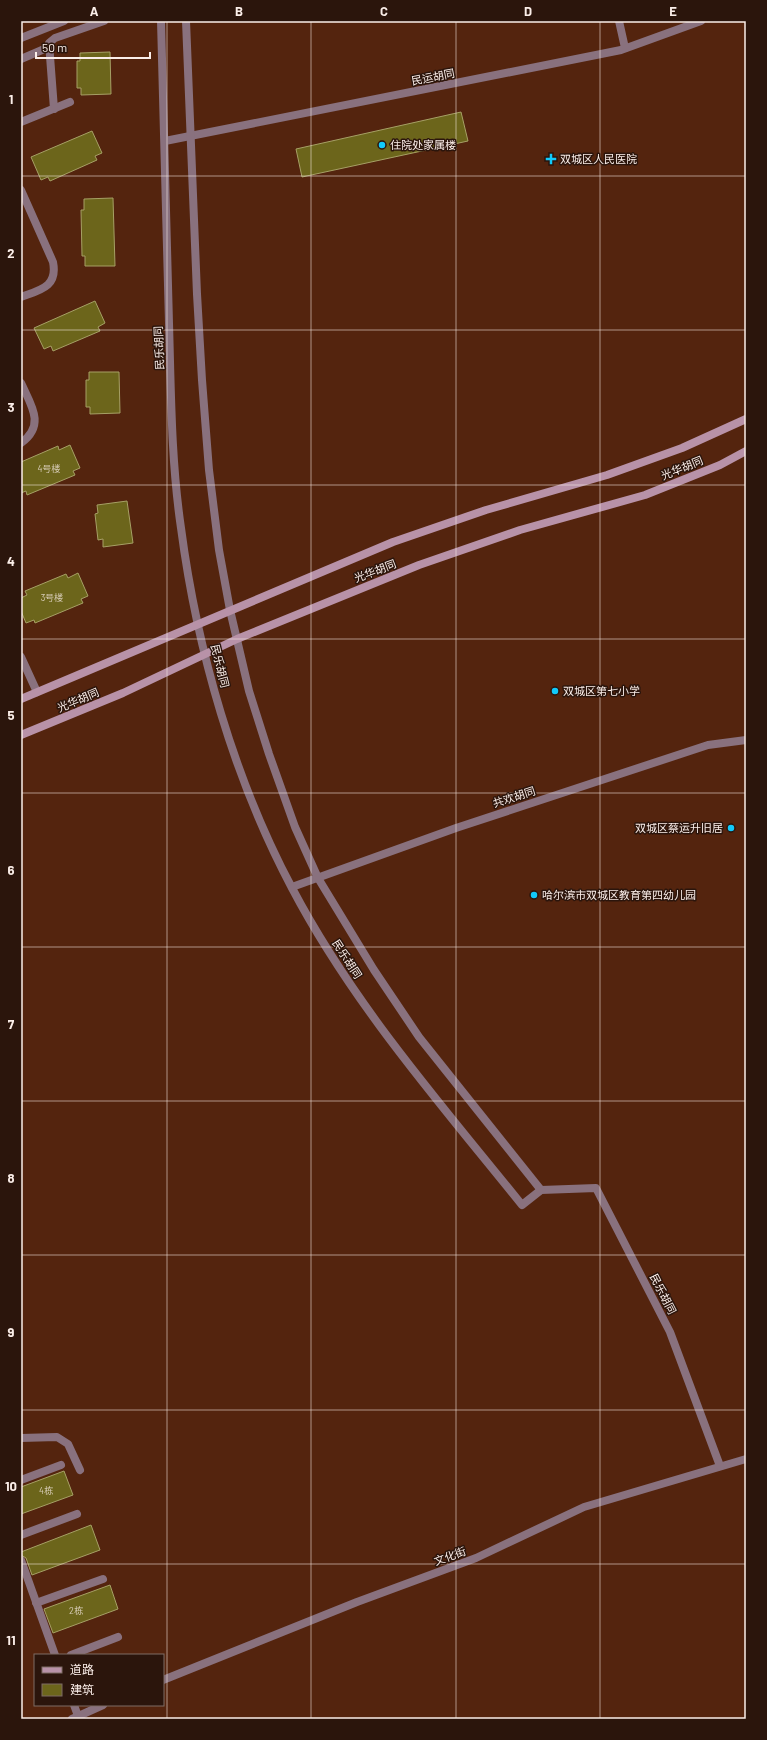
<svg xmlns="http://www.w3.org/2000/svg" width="767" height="1740" viewBox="0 0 767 1740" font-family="Barlow,'Noto Sans SC',sans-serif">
<rect width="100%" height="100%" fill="#54240e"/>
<!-- building -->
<g fill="#6c651b" stroke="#a6a065">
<polygon points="110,52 111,94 81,95 81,88 77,88 77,61 80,61 80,53"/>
<polygon points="461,112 468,141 302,177 296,149"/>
<polygon points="92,131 102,153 95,156 97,160 50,181 48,177 41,180 31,157"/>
<polygon points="113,198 115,266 85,266 85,256 82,256 81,210 84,210 84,199"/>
<polygon points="95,301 105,323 98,327 100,331 53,351 51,346 44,349 34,328"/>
<polygon points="89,372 119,372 120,413 90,414 90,407 86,407 86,380 89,380"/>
<polygon points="70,445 80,468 73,471 75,475 27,495 26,491 21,493 21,462 58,446 59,450"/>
<polygon points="127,501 133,543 103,547 103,539 98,540 95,514 98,513 97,505"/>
<polygon points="78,573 88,596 81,599 83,603 35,623 34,620 26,623 21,611 21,598 27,595 25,591 66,574 68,578"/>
<polygon points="64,1471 73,1495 21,1514 21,1487"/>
<polygon points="91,1525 100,1550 32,1575 26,1558 21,1555 21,1552"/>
<polygon points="110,1585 118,1609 53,1633 44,1609"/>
</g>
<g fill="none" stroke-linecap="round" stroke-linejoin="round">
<!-- service -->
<g stroke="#89717e" stroke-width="8">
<polyline points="21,59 49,47"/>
<polyline points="54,109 49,43 55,38 104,21"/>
<polyline points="21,122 70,102"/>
<path d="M 21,190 L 53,262 C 58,287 40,290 21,297"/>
<path d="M 21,383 C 31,405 46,425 21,443"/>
<polyline points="21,657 37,692"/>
<polyline points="21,1480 61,1465"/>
<polyline points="21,1535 77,1514"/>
<polyline points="21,1560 55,1655"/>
<polyline points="36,1603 103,1579"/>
<polyline points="71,1655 118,1637"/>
<polyline points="74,1705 78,1716"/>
</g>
<!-- minor -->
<g stroke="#89717e" stroke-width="8">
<polyline points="619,21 625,48"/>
<polyline points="21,38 64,21"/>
<polyline points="165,141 621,50 701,21"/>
<polyline points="292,887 456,828 708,745 746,740"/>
<polyline points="21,1438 57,1437 68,1444 80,1470"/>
<polyline points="163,1680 357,1602 476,1558 584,1507 746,1459"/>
<polyline points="72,1719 103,1705"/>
</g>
<!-- tertiary -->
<g stroke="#89717e" stroke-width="8">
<path d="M 161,21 C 164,122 166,222 169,323 C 171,391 171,460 181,528 C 197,650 234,779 292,888 C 353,1004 440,1103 522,1205 L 541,1190 L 596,1188 L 670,1332 L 720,1466"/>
<polyline points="186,21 197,294 202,380 209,470 219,550 230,610 249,691 269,754 295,827 318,878 374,970 419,1037 541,1190"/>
</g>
<!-- secondary -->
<g stroke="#b892a8" stroke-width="8">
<polyline points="21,699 393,542 486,510 607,475 682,448 746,419"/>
<polyline points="21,735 123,693 237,639 419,565 520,530 645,495 720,465 746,451"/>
</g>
</g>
<!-- grid -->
<path fill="none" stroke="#fbeee9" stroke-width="1" stroke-opacity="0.55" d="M 167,21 L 167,1719M 311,21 L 311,1719M 456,21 L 456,1719M 600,21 L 600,1719M 21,176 L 746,176M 21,330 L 746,330M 21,485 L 746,485M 21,639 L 746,639M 21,793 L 746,793M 21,947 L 746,947M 21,1101 L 746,1101M 21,1255 L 746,1255M 21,1410 L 746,1410M 21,1564 L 746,1564"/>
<!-- markers -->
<g fill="#11cafb" stroke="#2b150c" stroke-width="1.5">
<circle cx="382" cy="145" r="4"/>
<path d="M549 153h4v4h4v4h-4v4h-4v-4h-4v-4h4z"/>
<circle cx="555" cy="691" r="4"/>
<circle cx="731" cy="828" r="4"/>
<circle cx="534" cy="895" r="4"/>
</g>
<g text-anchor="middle" stroke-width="3" stroke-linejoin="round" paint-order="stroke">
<!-- number labels -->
<g font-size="9" fill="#d7ccb6">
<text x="49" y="472">4号楼</text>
<text x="52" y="601">3号楼</text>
<text x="46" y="1494">4栋</text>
<text x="76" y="1614">2栋</text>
</g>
<!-- street labels -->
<g font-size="11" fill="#fbeee9" stroke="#2b150c">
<text transform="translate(433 77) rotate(-11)" y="4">民运胡同</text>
<text transform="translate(159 348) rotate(-92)" y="4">民乐胡同</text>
<text transform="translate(682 468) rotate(-22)" y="4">光华胡同</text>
<text transform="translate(375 571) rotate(-21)" y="4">光华胡同</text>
<text transform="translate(220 666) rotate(76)" y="4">民乐胡同</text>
<text transform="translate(78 700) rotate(-23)" y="4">光华胡同</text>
<text transform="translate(514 797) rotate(-18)" y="4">共欢胡同</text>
<text transform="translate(347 959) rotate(57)" y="4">民乐胡同</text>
<text transform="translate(663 1294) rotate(63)" y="4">民乐胡同</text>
<text transform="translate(450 1556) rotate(-20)" y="4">文化街</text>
</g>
<!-- poi labels -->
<g font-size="11" fill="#fbeee9" stroke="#2b150c" text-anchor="start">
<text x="390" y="149">住院处家属楼</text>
<text x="560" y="163">双城区人民医院</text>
<text x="563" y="695">双城区第七小学</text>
<text x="723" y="832" text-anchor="end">双城区蔡运升旧居</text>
<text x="542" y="899">哈尔滨市双城区教育第四幼儿园</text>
</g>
</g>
<!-- border -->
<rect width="767" height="1740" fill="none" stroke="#2b150c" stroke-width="44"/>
<!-- legend -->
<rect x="34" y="1654" width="130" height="52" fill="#2b150c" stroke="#7e6c64"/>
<rect x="42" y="1667" width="20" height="6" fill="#b892a8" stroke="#7e6c64"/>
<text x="70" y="1674" font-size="12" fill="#fbeee9">道路</text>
<rect x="42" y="1684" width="20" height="12" fill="#6c651b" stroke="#7e6c64"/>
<text x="70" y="1694" font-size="12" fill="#fbeee9">建筑</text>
<!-- scale -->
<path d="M36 52v6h114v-6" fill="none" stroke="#fbeee9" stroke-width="2"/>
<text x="42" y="52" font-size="12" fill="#fbeee9" stroke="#2b150c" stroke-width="3" paint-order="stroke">50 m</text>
<rect x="22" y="22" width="723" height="1696" fill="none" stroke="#fbeee9" stroke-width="1.5"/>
<g font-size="13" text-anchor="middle" font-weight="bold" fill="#fbeee9">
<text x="94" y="16">A</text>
<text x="239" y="16">B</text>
<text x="384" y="16">C</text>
<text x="528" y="16">D</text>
<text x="673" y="16">E</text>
<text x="11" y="104">1</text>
<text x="11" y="258">2</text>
<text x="11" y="412">3</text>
<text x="11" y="566">4</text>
<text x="11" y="720">5</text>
<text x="11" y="875">6</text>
<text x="11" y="1029">7</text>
<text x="11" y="1183">8</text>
<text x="11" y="1337">9</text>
<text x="11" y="1491">10</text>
<text x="11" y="1645">11</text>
</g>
</svg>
